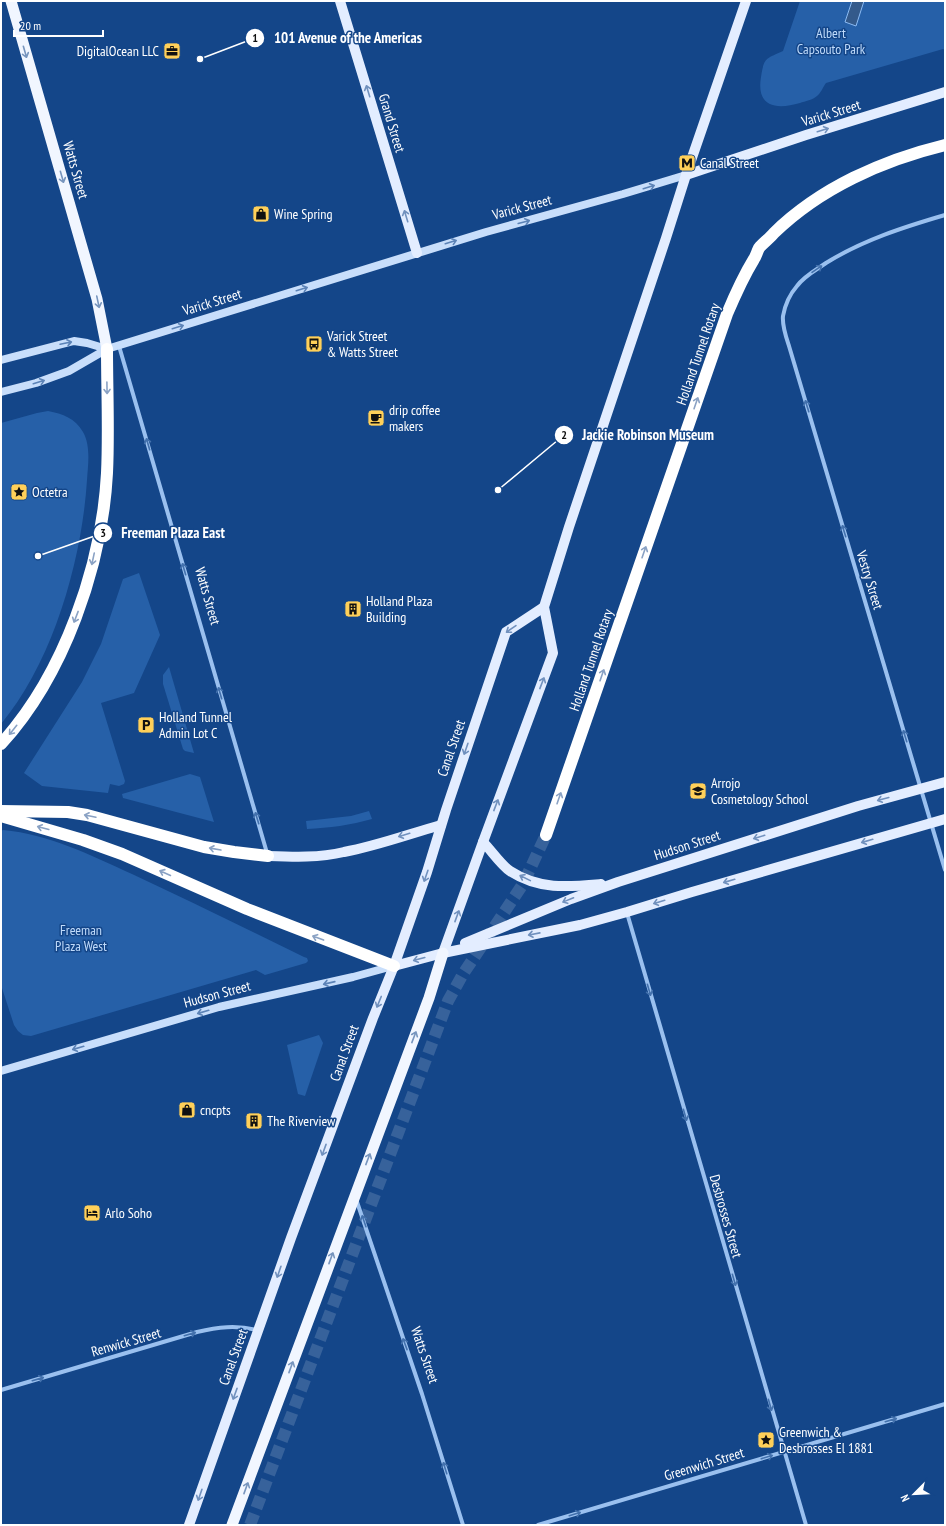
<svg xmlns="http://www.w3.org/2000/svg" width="946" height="1526" viewBox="0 0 946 1526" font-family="'PT Sans Narrow',sans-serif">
<rect width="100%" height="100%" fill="#144689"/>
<!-- green -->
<g fill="#2660a8">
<path d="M 800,1 L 945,1 L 945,50 L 943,49 L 826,83 C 823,87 821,93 817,96 C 813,100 805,101 800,103 C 776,110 756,107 761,77 C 764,57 766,59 783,51 Z"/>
<path d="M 48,411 C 63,414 75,418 83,432 C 91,446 88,465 87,480 C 82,560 53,662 1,724 L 1,423 L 37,413 Z"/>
<polygon points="139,573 160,635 134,693 101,703 125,781 124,784 119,786 110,784 108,793 42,786 24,773 82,682 101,644 123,579"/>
<polygon points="169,667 194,753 185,751 183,749 163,684 163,675"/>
<polygon points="190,774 200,777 214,822 123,798 122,794"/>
<path d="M 369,811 L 372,819 C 351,825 329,828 307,829 L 306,821 L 351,816 Z"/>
<path d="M 3,830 C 49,834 90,855 132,874 C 190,901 247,929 304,957 L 307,958 L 308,961 L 306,963 L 265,975 L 256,970 L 31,1036 L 23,1035 L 18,1031 L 14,1025 L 1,985 L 1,831 Z"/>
<polygon points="319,1035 323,1043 305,1096 298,1094 287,1045"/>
</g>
<!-- water -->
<polygon fill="#345a8b" stroke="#8cbbf3" points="852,1 864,1 856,26 845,22"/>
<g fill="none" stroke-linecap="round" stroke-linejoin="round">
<!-- motorway-tunnel -->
<polyline stroke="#37629b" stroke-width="12" stroke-dasharray="12 6" stroke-linecap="butt" points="250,1525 448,1001 463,974 523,884 546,835"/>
<!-- minor -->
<g stroke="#9ac0ef" stroke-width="4">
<path d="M 945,215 C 904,227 863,240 826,263 C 816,270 804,276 797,286 C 790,294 785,305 783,316 C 782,326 786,337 789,346 L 945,870"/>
<polyline points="119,346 267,853"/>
<polyline points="627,913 806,1525"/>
<polyline points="356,1199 422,1394 463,1525"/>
<path d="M 1,1390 L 197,1332 C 218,1327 236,1325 257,1330"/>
<polyline points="538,1525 945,1404"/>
</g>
<!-- secondary -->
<g stroke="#c8defb" stroke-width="8">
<polyline points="1,360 74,341 87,343 107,349"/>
<polyline points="1,392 36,383 69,371 107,349 486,232 623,194 686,175"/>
<polyline points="1,1071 219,1007 353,977 393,966"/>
</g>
<!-- primary -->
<g stroke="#e3edff" stroke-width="10">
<polyline points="340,1 417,253"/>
<polyline points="686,175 806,135 945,92"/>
<path d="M 483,842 C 491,850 501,865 510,871 C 539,890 568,887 601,884"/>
<path d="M 268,856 C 294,857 319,858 344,852 C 377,846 409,834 441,825"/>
<polyline points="465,943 571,899 618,882 858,806 945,782"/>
<polyline points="443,953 483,842 553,653 544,607 569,527 666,238 686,175 746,1"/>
<polyline points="394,966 443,953 580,925 627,912 692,892 945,819"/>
<polyline points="189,1525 291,1238 373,1018 394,966 427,872 446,810 506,632 544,607"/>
</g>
<!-- trunk -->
<g stroke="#f1f6ff" stroke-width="11">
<polyline points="11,1 97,299 107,349"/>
<polyline points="232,1525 429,998 443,953"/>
</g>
<!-- motorway -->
<g stroke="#fff" stroke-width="12">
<path d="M 1,744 C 64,675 102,566 107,473 C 109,432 107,390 107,349"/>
<polyline points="1,811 68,812 87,815 204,847 234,852 268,856"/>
<polyline points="1,816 83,840 122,854 247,909 394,966"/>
<path d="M 546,835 L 727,314 C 735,295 743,277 754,259 C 756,256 757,252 759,248 C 763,243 770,238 774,233 C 820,188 883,160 945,145"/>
</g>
</g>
<!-- one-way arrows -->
<defs><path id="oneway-shaft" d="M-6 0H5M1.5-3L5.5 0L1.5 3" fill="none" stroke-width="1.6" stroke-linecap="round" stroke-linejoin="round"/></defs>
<g stroke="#7795be">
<use href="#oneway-shaft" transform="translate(25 52) rotate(74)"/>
<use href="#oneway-shaft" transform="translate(62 177) rotate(74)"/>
<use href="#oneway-shaft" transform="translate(98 302) rotate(78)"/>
<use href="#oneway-shaft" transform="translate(414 1037) rotate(-69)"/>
<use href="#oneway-shaft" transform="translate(368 1159) rotate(-69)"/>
<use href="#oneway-shaft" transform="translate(331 1258) rotate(-70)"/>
<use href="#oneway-shaft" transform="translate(291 1367) rotate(-70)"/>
<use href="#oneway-shaft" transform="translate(246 1488) rotate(-70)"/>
</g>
<g stroke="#7191be">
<use href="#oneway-shaft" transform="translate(368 91) rotate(-107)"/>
<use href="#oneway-shaft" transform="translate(823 130) rotate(-17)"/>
<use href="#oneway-shaft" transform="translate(406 216) rotate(-107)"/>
<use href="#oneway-shaft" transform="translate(511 629) rotate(145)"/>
<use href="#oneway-shaft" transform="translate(542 683) rotate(-69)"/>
<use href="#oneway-shaft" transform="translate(466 749) rotate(109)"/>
<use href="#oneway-shaft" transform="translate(883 799) rotate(165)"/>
<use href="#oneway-shaft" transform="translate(496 805) rotate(-69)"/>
<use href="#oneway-shaft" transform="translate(404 835) rotate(163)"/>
<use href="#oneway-shaft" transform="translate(759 837) rotate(163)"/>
<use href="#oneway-shaft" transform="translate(867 841) rotate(164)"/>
<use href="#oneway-shaft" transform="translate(426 876) rotate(109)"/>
<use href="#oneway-shaft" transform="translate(525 878) rotate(-154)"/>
<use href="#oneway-shaft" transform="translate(729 881) rotate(164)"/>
<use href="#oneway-shaft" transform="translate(568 900) rotate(158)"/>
<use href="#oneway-shaft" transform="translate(659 902) rotate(163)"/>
<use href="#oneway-shaft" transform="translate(457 916) rotate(-70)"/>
<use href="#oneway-shaft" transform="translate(534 934) rotate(169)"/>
<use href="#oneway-shaft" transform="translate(419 959) rotate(165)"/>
<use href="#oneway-shaft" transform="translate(379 1002) rotate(112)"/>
<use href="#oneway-shaft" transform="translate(324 1150) rotate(110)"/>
<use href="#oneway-shaft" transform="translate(279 1272) rotate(109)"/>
<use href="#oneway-shaft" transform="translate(235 1394) rotate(110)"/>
<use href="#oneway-shaft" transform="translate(200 1495) rotate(109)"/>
</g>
<g stroke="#5c83b7">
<use href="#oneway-shaft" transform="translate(649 187) rotate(-17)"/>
<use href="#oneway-shaft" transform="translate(524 222) rotate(-15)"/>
<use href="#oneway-shaft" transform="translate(451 242) rotate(-17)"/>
<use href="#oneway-shaft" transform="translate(302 289) rotate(-17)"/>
<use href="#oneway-shaft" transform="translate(178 327) rotate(-17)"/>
<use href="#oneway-shaft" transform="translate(66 343) rotate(-12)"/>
<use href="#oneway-shaft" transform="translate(39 382) rotate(-17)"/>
<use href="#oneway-shaft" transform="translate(329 983) rotate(167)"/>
<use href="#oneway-shaft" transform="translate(203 1012) rotate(164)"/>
<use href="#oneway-shaft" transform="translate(78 1048) rotate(164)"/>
</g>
<g stroke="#4371ad">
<use href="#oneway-shaft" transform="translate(817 269) rotate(-34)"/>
<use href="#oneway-shaft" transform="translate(807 406) rotate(-107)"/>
<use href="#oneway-shaft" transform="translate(148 444) rotate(-106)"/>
<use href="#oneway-shaft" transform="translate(844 531) rotate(-107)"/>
<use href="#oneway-shaft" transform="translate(184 569) rotate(-106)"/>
<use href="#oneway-shaft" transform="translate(220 693) rotate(-106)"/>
<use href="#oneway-shaft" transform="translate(905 736) rotate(-107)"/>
<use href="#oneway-shaft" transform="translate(257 818) rotate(-107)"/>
<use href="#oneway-shaft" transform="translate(649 990) rotate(74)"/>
<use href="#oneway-shaft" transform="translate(685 1115) rotate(74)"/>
<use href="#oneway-shaft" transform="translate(364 1221) rotate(-109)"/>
<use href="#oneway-shaft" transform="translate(734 1280) rotate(74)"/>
<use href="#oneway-shaft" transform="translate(190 1334) rotate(-16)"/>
<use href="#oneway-shaft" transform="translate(405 1344) rotate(-110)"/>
<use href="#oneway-shaft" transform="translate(38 1379) rotate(-16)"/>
<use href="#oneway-shaft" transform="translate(770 1405) rotate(74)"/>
<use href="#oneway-shaft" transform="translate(891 1420) rotate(-16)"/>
<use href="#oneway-shaft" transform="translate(767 1457) rotate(-17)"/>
<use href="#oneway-shaft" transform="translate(445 1468) rotate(-107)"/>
<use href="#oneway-shaft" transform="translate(575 1514) rotate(-17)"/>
</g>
<g stroke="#8aa2c4">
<use href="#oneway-shaft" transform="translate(107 388) rotate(89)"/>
<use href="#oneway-shaft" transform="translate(696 403) rotate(-71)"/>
<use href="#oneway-shaft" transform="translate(644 552) rotate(-71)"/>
<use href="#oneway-shaft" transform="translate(93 559) rotate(102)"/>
<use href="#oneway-shaft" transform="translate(76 617) rotate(111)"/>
<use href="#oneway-shaft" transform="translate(602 675) rotate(-71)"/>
<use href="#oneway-shaft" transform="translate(13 730) rotate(129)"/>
<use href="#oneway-shaft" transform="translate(559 798) rotate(-71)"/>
<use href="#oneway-shaft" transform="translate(90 816) rotate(-168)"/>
<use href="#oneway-shaft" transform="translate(43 828) rotate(-165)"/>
<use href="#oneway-shaft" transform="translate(215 849) rotate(-170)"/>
<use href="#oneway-shaft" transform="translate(165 873) rotate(-156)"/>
<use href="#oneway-shaft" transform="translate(318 938) rotate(-160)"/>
</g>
<!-- icons -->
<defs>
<g id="office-square" transform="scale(0.9)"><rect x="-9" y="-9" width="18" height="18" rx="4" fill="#ffd059" stroke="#144689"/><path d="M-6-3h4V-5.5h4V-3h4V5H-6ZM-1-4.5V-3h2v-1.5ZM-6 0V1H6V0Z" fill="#111"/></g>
<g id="metro-square" transform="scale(0.9)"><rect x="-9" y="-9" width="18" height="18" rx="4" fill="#ffd059" stroke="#144689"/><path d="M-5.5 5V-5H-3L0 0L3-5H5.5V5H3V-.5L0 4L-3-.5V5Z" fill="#111"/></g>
<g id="shop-square" transform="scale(0.9)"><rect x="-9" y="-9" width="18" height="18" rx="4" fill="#ffd059" stroke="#144689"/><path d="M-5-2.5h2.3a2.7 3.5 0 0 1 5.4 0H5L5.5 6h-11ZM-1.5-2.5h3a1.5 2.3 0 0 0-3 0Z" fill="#111"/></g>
<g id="bus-square" transform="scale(0.9)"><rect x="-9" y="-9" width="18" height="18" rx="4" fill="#ffd059" stroke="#144689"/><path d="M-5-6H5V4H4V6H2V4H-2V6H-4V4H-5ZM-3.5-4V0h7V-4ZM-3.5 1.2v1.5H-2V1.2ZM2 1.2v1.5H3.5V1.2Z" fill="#111"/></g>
<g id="cafe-square" transform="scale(0.9)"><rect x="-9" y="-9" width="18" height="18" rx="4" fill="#ffd059" stroke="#144689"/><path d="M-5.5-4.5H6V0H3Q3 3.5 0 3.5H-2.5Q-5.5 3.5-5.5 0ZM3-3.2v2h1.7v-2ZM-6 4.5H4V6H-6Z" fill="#111"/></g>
<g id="sight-square" transform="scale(0.9)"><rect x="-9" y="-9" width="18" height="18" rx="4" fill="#ffd059" stroke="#144689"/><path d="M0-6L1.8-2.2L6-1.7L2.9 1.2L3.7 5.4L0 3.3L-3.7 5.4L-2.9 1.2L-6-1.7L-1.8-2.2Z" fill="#111"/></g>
<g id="building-square" transform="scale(0.9)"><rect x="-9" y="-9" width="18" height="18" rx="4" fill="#ffd059" stroke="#144689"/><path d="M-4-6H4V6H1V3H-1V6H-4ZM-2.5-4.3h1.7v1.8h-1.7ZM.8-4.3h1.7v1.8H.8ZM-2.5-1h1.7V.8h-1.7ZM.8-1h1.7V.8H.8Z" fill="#111"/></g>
<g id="parking-square" transform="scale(0.9)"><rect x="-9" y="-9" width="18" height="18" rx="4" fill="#ffd059" stroke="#144689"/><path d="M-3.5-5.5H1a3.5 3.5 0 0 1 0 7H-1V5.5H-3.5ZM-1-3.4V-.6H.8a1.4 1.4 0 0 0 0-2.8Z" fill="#111"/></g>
<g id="school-square" transform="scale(0.9)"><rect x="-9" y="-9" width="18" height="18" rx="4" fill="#ffd059" stroke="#144689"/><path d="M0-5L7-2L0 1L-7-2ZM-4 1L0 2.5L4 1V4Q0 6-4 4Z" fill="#111"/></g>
<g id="hotel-square" transform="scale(0.9)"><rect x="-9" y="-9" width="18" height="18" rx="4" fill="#ffd059" stroke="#144689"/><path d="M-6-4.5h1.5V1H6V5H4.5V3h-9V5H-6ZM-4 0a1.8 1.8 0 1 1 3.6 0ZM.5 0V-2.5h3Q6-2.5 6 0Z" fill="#111"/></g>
</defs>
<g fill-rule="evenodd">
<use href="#office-square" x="172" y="51"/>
<use href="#metro-square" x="687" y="163"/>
<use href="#shop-square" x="261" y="214"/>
<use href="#bus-square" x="314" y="344"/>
<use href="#cafe-square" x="376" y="418"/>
<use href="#sight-square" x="19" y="492"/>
<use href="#building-square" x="353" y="609"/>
<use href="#parking-square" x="146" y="725"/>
<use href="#school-square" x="698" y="791"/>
<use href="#shop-square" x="187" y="1110"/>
<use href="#building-square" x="254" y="1121"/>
<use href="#hotel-square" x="92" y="1213"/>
<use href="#sight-square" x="766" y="1440"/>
</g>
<g text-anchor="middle" stroke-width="3" stroke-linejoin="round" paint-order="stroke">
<!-- park labels -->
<g font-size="14" fill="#c0dbfb" stroke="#144689">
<text x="831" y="38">Albert<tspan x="831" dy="16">Capsouto Park</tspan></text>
<text x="81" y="935">Freeman<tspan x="81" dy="16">Plaza West</tspan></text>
</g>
<!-- poi labels -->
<g font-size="14" fill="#fff" stroke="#144689" text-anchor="start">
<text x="159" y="56" text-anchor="end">DigitalOcean LLC</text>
<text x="700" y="168">Canal Street</text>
<text x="274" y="219">Wine Spring</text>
<text x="327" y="341">Varick Street<tspan x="327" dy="16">&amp; Watts Street</tspan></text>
<text x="389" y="415">drip coffee<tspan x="389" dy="16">makers</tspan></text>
<text x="32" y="497">Octetra</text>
<text x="366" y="606">Holland Plaza<tspan x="366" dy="16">Building</tspan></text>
<text x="159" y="722">Holland Tunnel<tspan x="159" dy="16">Admin Lot C</tspan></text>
<text x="711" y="788">Arrojo<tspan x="711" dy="16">Cosmetology School</tspan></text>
<text x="200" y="1115">cncpts</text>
<text x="267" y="1126">The Riverview</text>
<text x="105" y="1218">Arlo Soho</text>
<text x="779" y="1437">Greenwich &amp;<tspan x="779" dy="16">Desbrosses El 1881</tspan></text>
</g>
<!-- street labels -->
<g font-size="14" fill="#fff" stroke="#144689">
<text transform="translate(831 113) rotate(-17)" y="5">Varick Street</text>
<text transform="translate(392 123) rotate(73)" y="5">Grand Street</text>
<text transform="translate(76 170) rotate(74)" y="5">Watts Street</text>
<text transform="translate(522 207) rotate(-15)" y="5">Varick Street</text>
<text transform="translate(212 302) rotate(-17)" y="5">Varick Street</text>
<text transform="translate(698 354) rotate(-71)" y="5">Holland Tunnel Rotary</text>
<text transform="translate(870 580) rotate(73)" y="5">Vestry Street</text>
<text transform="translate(208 596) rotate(74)" y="5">Watts Street</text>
<text transform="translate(591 660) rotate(-71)" y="5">Holland Tunnel Rotary</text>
<text transform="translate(451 748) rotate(-71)" y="5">Canal Street</text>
<text transform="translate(687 845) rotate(-18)" y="5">Hudson Street</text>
<text transform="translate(217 994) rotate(-15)" y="5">Hudson Street</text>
<text transform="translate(344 1053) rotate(-70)" y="5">Canal Street</text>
<text transform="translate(726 1216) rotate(74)" y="5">Desbrosses Street</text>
<text transform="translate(126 1342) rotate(-16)" y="5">Renwick Street</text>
<text transform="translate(425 1355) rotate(71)" y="5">Watts Street</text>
<text transform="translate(233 1357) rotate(-70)" y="5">Canal Street</text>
<text transform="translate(704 1464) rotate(-17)" y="5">Greenwich Street</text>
</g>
</g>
<!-- callouts -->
<path fill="none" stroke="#fff" stroke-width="1.5" d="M200 59L255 38M498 490L564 435M38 556L103 533"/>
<g fill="#fff" stroke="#144689" stroke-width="1.5">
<circle cx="200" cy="59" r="4"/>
<circle cx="498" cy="490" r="4"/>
<circle cx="38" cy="556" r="4"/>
<circle cx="255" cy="38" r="10"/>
<circle cx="564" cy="435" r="10"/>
<circle cx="103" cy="533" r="10"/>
</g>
<g font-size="12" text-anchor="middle" font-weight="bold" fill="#111">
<text x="255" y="42">1</text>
<text x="564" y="439">2</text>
<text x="103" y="537">3</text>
</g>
<g font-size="15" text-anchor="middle" font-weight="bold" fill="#fff" stroke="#144689" stroke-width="3" stroke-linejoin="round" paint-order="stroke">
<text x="348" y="43">101 Avenue of the Americas</text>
<text x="648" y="440">Jackie Robinson Museum</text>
<text x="173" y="538">Freeman Plaza East</text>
</g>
<!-- border -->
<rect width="946" height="1526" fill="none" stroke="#ffffff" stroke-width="4"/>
<!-- north arrow -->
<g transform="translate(914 1494) rotate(246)" stroke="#144689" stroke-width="3" paint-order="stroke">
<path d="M0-3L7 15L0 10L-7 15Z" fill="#ffffff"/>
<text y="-6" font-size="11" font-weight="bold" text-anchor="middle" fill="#ffffff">N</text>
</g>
<!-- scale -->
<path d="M14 30v6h89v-6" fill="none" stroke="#ffffff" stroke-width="2"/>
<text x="20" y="30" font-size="12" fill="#ffffff" stroke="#144689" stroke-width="3" paint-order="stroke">20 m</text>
</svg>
